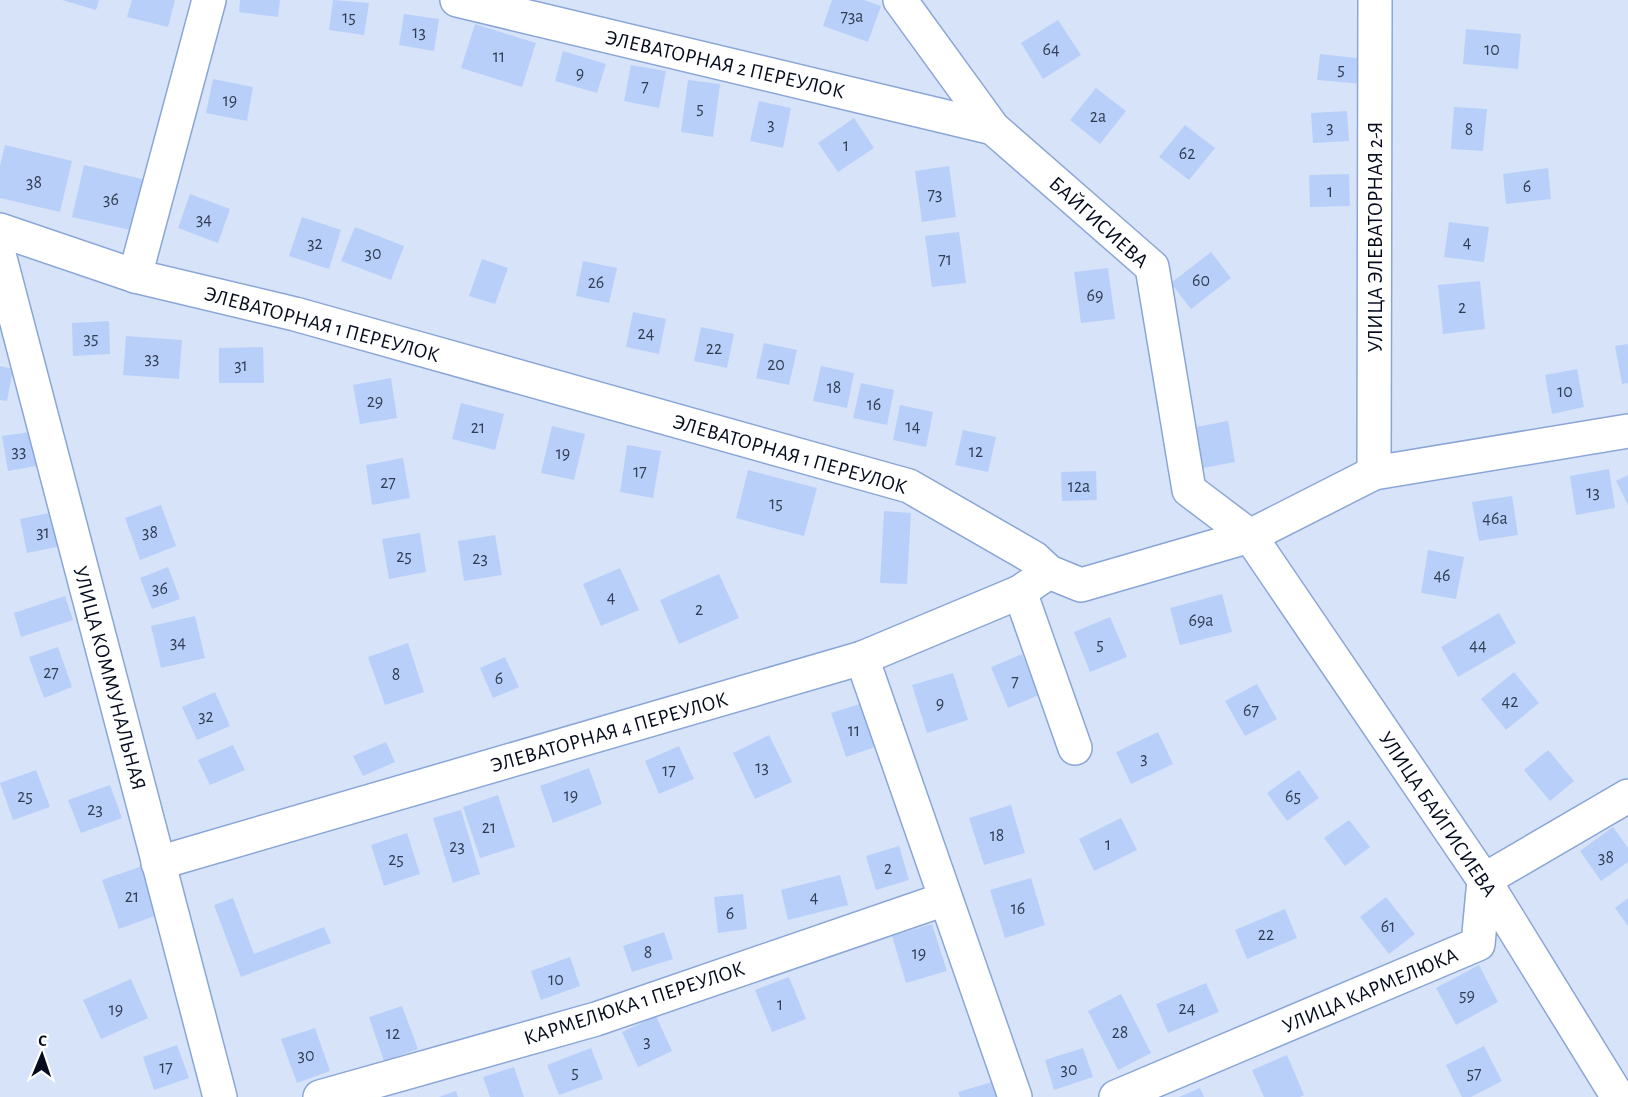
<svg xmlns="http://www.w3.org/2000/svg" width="1628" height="1097" viewBox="0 0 1628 1097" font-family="'Alegreya Sans',sans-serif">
<rect width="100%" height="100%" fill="#d7e3f8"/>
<!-- building -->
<g fill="#b8d0f9">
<polygon points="62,0 99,0 96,10"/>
<polygon points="132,0 175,0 168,27 127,17"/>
<polygon points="240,0 280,0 278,17 239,12"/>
<polygon points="333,0 369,3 364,35 329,30"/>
<polygon points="832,0 864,0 881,6 868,42 823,26"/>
<polygon points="404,14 439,19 434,51 399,45"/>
<polygon points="1058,20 1081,55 1043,79 1021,43"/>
<polygon points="475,24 536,43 522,87 461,68"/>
<polygon points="1466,29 1521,34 1518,69 1463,64"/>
<polygon points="563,51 606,64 597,93 555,81"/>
<polygon points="1320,54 1364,59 1362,84 1317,80"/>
<polygon points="631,65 666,71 659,108 624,101"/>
<polygon points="213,79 253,87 247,121 206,113"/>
<polygon points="688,80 720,84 713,137 681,132"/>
<polygon points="1096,88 1126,111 1100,144 1070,120"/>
<polygon points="759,101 791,108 783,148 750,141"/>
<polygon points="1454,107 1487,109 1483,151 1451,149"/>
<polygon points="1347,111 1349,141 1313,143 1311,113"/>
<polygon points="854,118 874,148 838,172 818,143"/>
<polygon points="1185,125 1215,148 1189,180 1159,157"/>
<polygon points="5,145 72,161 60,212 0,198 0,166"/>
<polygon points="84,165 150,181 139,232 72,217"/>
<polygon points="949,166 956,217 922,222 915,171"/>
<polygon points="1548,168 1551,199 1506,204 1503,174"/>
<polygon points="1349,174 1350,206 1310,207 1309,175"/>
<polygon points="190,194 230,209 218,243 178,228"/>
<polygon points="302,217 341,230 329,269 289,256"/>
<polygon points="1449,222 1489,227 1484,262 1444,257"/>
<polygon points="355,227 404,246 391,280 341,261"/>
<polygon points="959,232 966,283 932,287 925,236"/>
<polygon points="1211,252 1231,278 1191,309 1171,283"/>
<polygon points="482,259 508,268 495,304 469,296"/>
<polygon points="583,261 617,268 609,303 576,296"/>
<polygon points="1108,268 1115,319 1081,323 1074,272"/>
<polygon points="1480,281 1485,329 1443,334 1438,285"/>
<polygon points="633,312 666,319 659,354 626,347"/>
<polygon points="109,321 110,354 73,356 72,323"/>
<polygon points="701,327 734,334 727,368 694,361"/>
<polygon points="126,336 182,340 179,379 123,375"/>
<polygon points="764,343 797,350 789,385 756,378"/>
<polygon points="1628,344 1628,383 1622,384 1615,346"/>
<polygon points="263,347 264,383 219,383 219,348"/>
<polygon points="0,366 13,369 7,401 0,400"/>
<polygon points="821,366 854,373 847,408 813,401"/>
<polygon points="1577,369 1584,407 1552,414 1545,375"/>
<polygon points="391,378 397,418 360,424 353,385"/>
<polygon points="861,383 894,390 887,425 853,418"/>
<polygon points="461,403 504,414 495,450 452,439"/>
<polygon points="900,405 933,412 926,447 893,440"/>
<polygon points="1228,421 1235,462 1203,468 1196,427"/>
<polygon points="552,426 585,434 574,480 541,473"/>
<polygon points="963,430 996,437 988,472 955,465"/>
<polygon points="31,432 36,466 8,471 2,436"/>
<polygon points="627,445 661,451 653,498 620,492"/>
<polygon points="403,458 410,498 372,505 366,465"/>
<polygon points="1609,469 1615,508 1576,515 1570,476"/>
<polygon points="748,470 817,488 804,536 736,518"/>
<polygon points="1096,471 1097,500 1062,501 1061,472"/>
<polygon points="1628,475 1628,505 1616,481"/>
<polygon points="1512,496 1518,535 1479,541 1472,502"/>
<polygon points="161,505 176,546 140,560 125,518"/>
<polygon points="59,511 66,545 27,553 20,519"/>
<polygon points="884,511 911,513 907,584 880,583"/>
<polygon points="420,533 426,572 389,579 382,539"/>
<polygon points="495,535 502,575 464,581 458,541"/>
<polygon points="1428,550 1464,557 1456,599 1421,593"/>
<polygon points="168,567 180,599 152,609 140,578"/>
<polygon points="620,568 639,610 601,626 583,584"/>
<polygon points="719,574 739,618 679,644 660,600"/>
<polygon points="1222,594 1232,632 1180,645 1170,608"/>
<polygon points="65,596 73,620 21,637 14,613"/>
<polygon points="1499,613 1516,643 1458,677 1441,647"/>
<polygon points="195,616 205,658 161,668 151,626"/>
<polygon points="1110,617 1127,657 1090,672 1074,632"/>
<polygon points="408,643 424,692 385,705 368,657"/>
<polygon points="58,647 72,687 44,698 29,657"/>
<polygon points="1022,654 1039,695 1008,708 991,667"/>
<polygon points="505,657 519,687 493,698 480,668"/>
<polygon points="1514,672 1539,703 1506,730 1481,699"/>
<polygon points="953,673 968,720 927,733 912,685"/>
<polygon points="1257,684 1277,719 1245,736 1225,701"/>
<polygon points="215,692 230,726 197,740 182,707"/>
<polygon points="863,703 878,746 846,757 831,713"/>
<polygon points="1158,732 1173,764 1131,784 1116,752"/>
<polygon points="769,735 792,782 755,799 733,753"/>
<polygon points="386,742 395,762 363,776 353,756"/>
<polygon points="233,745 245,770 210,785 198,760"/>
<polygon points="679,746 694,779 659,794 645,761"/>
<polygon points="1548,750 1574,781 1550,801 1524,770"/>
<polygon points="589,768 602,804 553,823 540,786"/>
<polygon points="36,770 50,807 13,820 0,783"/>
<polygon points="1299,770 1319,798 1287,821 1267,793"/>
<polygon points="110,785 122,818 81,833 68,800"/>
<polygon points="498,795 515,847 480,858 463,807"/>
<polygon points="1011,805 1025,853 984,865 969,818"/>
<polygon points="461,810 480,874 453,883 433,818"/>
<polygon points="1121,818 1137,850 1094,871 1079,839"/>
<polygon points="1349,820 1370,847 1345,866 1324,838"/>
<polygon points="1613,827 1628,848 1628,862 1601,881 1580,851"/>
<polygon points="407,833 420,874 384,886 371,845"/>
<polygon points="899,846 909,880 876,890 866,856"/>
<polygon points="145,865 163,913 119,929 102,880"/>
<polygon points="840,875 848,905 788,920 781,890"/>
<polygon points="1031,878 1045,925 1005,938 990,890"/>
<polygon points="743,894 747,929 718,933 714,897"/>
<polygon points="1386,897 1415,934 1389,954 1360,917"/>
<polygon points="233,898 254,954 324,927 331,943 241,977 214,905"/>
<polygon points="1628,898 1628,926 1615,908"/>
<polygon points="1285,909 1297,938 1247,959 1235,930"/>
<polygon points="932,924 947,971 906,983 892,936"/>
<polygon points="664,932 673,959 632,972 623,946"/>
<polygon points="570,957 580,986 541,1000 531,971"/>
<polygon points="1479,965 1498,1002 1456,1025 1436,988"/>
<polygon points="789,977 806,1019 772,1032 755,990"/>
<polygon points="131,979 148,1018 101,1039 83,1000"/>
<polygon points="1206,983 1219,1012 1168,1033 1156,1004"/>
<polygon points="1121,994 1151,1053 1118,1070 1088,1011"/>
<polygon points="402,1006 418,1049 384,1061 369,1017"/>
<polygon points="656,1016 672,1051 638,1067 622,1032"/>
<polygon points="315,1028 330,1071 297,1083 281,1039"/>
<polygon points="177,1045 189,1078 154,1090 143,1057"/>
<polygon points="1484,1046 1502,1081 1471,1097 1462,1097 1446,1065"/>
<polygon points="591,1048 603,1079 559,1095 547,1065"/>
<polygon points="1083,1048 1093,1077 1054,1090 1045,1060"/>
<polygon points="1287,1055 1304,1095 1300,1097 1264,1097 1252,1070"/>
<polygon points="514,1067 524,1097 490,1097 483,1077"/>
<polygon points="999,1080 1004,1097 960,1097 958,1092"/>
<polygon points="1200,1088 1204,1097 1179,1097"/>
<polygon points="456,1091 458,1097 439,1097"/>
</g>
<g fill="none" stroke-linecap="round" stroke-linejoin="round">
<!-- minor casing -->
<g stroke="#8aa6d7" stroke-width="36">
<g id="minor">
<polyline points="457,0 993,128"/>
<polyline points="900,0 993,128 1152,267 1189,490 1250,536 1484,880 1618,1097"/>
<polyline points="0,230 135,276 295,314 909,486 1034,558 1049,572 1081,585 1250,536 1374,473 1628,431"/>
<polyline points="0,258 220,1097"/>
<polyline points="135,276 209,0"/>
<polyline points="1374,473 1375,0"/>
<polyline points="1020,592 1075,748"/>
<polyline points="862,658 1015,1097"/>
<polyline points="158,863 862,658 1020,592 1049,572"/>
<polyline points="320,1097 596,1019 945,899"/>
<polyline points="1116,1097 1478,944 1484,880 1628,796"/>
</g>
</g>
<!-- minor -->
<use href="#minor" stroke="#fff" stroke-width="33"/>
</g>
<g text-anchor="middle" stroke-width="4.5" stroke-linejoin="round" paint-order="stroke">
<!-- number labels -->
<g font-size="18" fill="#313d54">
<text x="852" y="22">73а</text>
<text x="349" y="23">15</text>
<text x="419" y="38">13</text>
<text x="1051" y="55">64</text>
<text x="1492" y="55">10</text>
<text x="499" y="62">11</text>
<text x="1341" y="75">5</text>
<text x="580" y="79">9</text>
<text x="645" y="92">7</text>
<text x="230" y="106">19</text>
<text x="700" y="114">5</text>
<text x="1098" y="122">2а</text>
<text x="771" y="130">3</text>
<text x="1330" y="133">3</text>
<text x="1469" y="135">8</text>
<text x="846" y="151">1</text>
<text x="1187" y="159">62</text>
<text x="34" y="188">38</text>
<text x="1527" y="192">6</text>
<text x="1330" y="197">1</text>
<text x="935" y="200">73</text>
<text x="111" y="205">36</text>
<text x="204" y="225">34</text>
<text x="1467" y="248">4</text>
<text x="315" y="249">32</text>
<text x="373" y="259">30</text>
<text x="945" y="265">71</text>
<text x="1201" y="286">60</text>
<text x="596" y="288">26</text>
<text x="1095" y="301">69</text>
<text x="1462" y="313">2</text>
<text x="646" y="339">24</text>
<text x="91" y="344">35</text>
<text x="714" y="354">22</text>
<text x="152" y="364">33</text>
<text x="776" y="370">20</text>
<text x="241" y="371">31</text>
<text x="834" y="393">18</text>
<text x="1565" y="397">10</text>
<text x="375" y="407">29</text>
<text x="874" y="410">16</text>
<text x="913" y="432">14</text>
<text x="478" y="433">21</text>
<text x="19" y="457">33</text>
<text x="976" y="457">12</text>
<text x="563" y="459">19</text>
<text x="640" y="477">17</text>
<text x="388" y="488">27</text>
<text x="1079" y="492">12а</text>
<text x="1593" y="498">13</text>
<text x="776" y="509">15</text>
<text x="1495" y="524">46а</text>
<text x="43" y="538">31</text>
<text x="150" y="538">38</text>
<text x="404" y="562">25</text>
<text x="480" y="564">23</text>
<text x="1442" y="581">46</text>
<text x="160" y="594">36</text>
<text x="611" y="603">4</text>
<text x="699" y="615">2</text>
<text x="1201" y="626">69а</text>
<text x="178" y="648">34</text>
<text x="1100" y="650">5</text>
<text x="1478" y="651">44</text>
<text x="51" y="678">27</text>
<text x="396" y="680">8</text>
<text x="499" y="684">6</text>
<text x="1015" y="687">7</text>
<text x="1510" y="707">42</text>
<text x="940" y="709">9</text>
<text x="1251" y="716">67</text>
<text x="206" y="722">32</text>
<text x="854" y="736">11</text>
<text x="1144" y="764">3</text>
<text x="762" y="773">13</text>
<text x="669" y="776">17</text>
<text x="571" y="801">19</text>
<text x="25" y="802">25</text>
<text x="1293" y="802">65</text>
<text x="95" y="815">23</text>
<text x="489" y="833">21</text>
<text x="997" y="841">18</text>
<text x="1108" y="850">1</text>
<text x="457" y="852">23</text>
<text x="1606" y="863">38</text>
<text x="396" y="865">25</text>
<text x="888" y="874">2</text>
<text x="132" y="902">21</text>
<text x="814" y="903">4</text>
<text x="1018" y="914">16</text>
<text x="730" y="919">6</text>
<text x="1388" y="932">61</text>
<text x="1266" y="940">22</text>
<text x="648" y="958">8</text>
<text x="919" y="959">19</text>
<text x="556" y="985">10</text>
<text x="1467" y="1001">59</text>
<text x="780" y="1010">1</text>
<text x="1187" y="1014">24</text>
<text x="116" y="1015">19</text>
<text x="1120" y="1038">28</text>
<text x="393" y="1039">12</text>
<text x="647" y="1047">3</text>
<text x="306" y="1061">30</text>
<text x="166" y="1073">17</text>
<text x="1069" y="1075">30</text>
<text x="575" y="1078">5</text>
<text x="1474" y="1079">57</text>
</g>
<!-- street labels -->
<g font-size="21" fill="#040c1d" stroke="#fff">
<text transform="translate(725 64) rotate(13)" y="7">ЭЛЕВАТОРНАЯ 2 ПЕРЕУЛОК</text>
<text transform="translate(1099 222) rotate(42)" y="7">БАЙГИСИЕВА</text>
<text transform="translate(1375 237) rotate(-90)" y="7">УЛИЦА ЭЛЕВАТОРНАЯ 2-Я</text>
<text transform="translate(322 324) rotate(15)" y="7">ЭЛЕВАТОРНАЯ 1 ПЕРЕУЛОК</text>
<text transform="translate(790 454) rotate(16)" y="7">ЭЛЕВАТОРНАЯ 1 ПЕРЕУЛОК</text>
<text transform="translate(110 678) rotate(75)" y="7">УЛИЦА КОММУНАЛЬНАЯ</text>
<text transform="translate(609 732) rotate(-16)" y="7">ЭЛЕВАТОРНАЯ 4 ПЕРЕУЛОК</text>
<text transform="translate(1438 814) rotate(56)" y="7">УЛИЦА БАЙГИСИЕВА</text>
<text transform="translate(1370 990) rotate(-23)" y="7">УЛИЦА КАРМЕЛЮКА</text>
<text transform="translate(634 1003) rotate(-18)" y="7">КАРМЕЛЮКА 1 ПЕРЕУЛОК</text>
</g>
</g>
<!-- north arrow -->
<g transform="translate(42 1055) rotate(2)" stroke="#ffffff" stroke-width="4.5" paint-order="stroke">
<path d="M0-4.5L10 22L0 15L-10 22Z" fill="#040c1d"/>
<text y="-9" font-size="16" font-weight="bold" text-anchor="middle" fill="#040c1d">С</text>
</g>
</svg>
